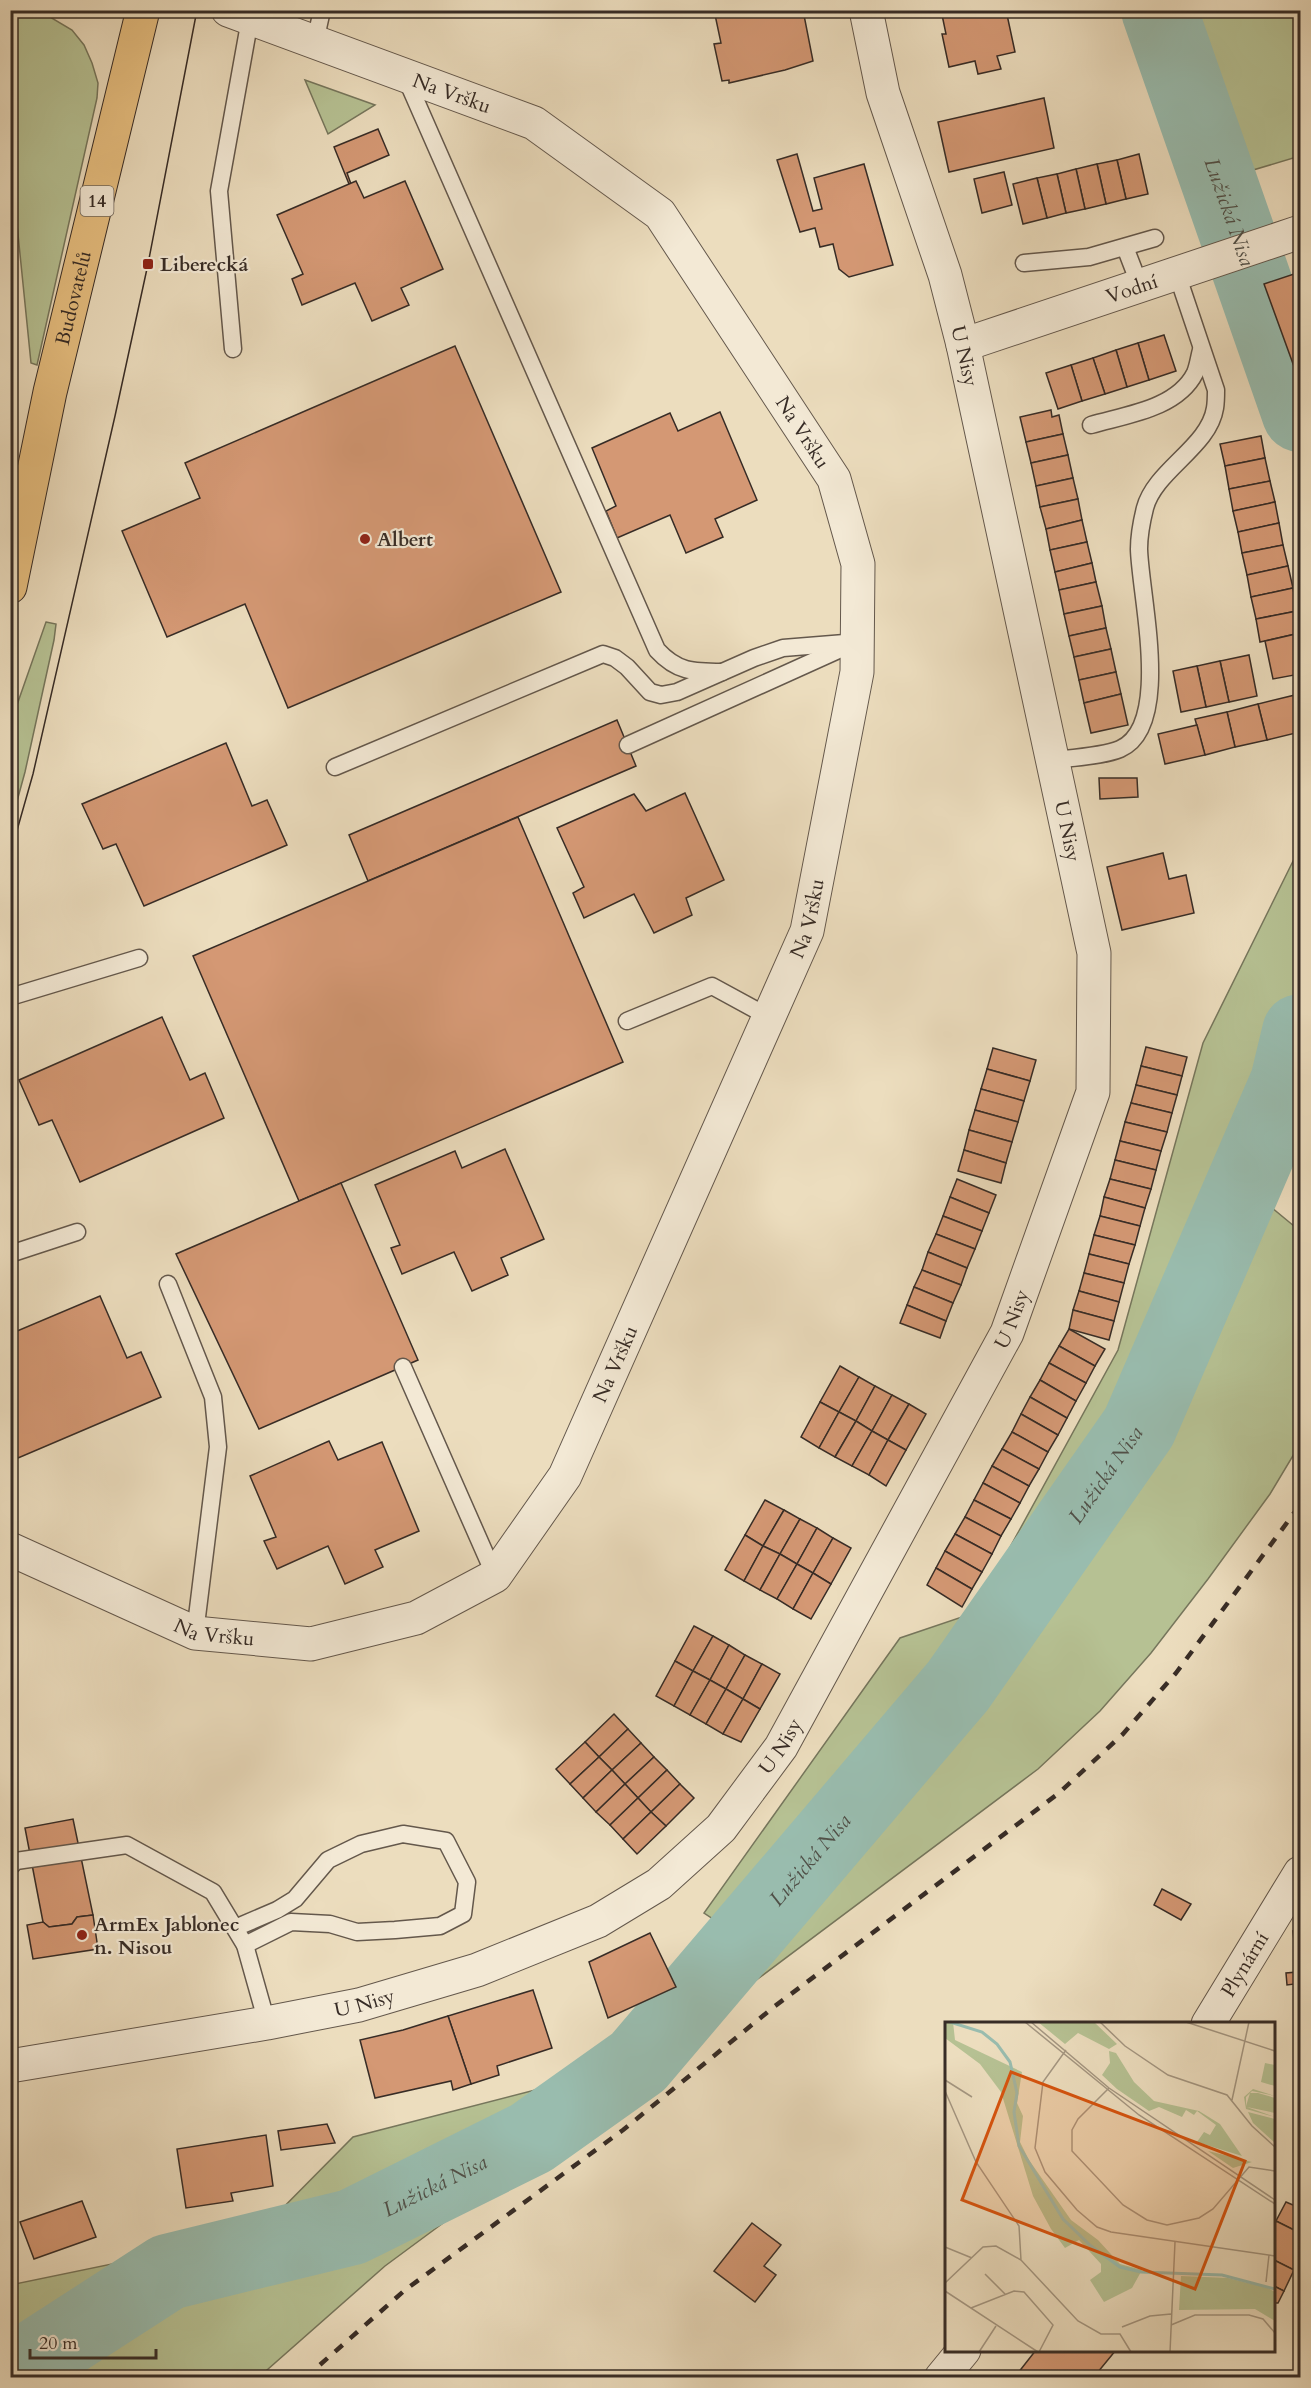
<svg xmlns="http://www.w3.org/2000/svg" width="1311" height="2388" viewBox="0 0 1311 2388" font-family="Cardo,serif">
<rect width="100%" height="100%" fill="#ecddbe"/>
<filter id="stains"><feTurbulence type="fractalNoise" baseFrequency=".00333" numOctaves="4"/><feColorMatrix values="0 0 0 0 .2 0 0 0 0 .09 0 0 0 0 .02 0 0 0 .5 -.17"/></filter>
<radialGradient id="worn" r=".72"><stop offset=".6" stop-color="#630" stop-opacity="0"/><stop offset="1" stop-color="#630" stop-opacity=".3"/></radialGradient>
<!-- green -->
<g fill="#b6c193" stroke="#76765c" stroke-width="1.5">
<polygon points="10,11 40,11 72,30 84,45 92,63 98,83 97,98 37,365 31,363 11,165"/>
<polygon points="1188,11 1300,11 1300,156 1243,173"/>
<polygon points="305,80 375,105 328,134"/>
<polygon points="46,622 56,624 54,640 25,772 11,823 11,722"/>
<polygon points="1300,847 1300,1148 1271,1207 1300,1231 1300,1444 1270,1494 1208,1579 1151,1653 1100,1711 1038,1769 755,1981 603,2105 385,2266 259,2377 11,2377 10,2285 257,2234 353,2137 597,2074 728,1929 704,1913 900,1638 974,1613 1118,1350 1203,1043"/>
</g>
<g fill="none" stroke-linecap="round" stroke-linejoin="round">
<!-- river -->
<g stroke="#99bcae" stroke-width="76">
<path id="s1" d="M 1159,10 L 1300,414"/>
<path id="s2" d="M 10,2374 L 168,2272 L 352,2227 L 531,2138 L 638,2062 L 958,1686 L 1139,1427 L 1288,1082 L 1300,1032"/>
</g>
</g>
<!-- building -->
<g fill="#d49874" stroke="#372c26" stroke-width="1.5">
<polygon points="714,10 803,10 813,61 785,70 729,83 729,80 722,81 714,44 721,43"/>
<polygon points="941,10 1006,10 1015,52 997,56 1001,69 978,74 975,61 949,67 942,34 946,34"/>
<polygon points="1044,98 1054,148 949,172 938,122"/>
<polygon points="378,129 389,155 347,173 351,184 349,184 334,147"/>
<polygon points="797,154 813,211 822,209 814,178 864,164 893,265 849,277 839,269 833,244 820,247 815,228 800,232 777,160"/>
<polygon points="1139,154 1148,194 1126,199 1117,160"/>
<polygon points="1117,160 1126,199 1106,204 1097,164"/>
<polygon points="1097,164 1106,204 1085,209 1076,169"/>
<polygon points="1076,169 1085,209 1066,213 1057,174"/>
<polygon points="1004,172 1012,205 982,213 974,179"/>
<polygon points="1057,174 1066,213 1047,218 1037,178"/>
<polygon points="1037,178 1047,218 1023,224 1013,184"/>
<polygon points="356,181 364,198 405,181 443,269 401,288 409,305 372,321 355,283 302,305 292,279 303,274 277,215"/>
<polygon points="1300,272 1300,383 1264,284"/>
<polygon points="1164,335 1176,371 1149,380 1138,343"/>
<polygon points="1138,343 1149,380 1127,387 1116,350"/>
<polygon points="455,346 561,592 288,708 245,604 167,637 122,531 200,498 185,463"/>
<polygon points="1116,350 1127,387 1105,394 1093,358"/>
<polygon points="1093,358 1105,394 1082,401 1071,365"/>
<polygon points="1071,365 1082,401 1058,409 1046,373"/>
<polygon points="1051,410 1052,417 1059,415 1063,434 1026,442 1020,417"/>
<polygon points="720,412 757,500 715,519 723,537 686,553 670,515 617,538 606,511 616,506 592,448 670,413 678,431"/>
<polygon points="1063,434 1068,455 1031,463 1026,442"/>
<polygon points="1261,436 1265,458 1225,466 1220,444"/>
<polygon points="1068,455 1073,478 1036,486 1031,463"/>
<polygon points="1265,458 1270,481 1229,489 1225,466"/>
<polygon points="1073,478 1078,499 1040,507 1036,486"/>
<polygon points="1270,481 1275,502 1233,511 1229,489"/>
<polygon points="1078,499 1082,520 1046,529 1040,507"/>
<polygon points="1275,502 1279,523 1238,532 1233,511"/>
<polygon points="1082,520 1087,542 1050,550 1046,529"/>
<polygon points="1279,523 1283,545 1242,553 1238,532"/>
<polygon points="1087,542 1092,563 1055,572 1050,550"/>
<polygon points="1283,545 1288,566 1247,575 1242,553"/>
<polygon points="1092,563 1096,582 1059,590 1055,572"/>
<polygon points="1288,566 1293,588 1251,597 1247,575"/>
<polygon points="1096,582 1102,606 1064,614 1059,590"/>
<polygon points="1293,588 1297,611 1256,619 1251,597"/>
<polygon points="1102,606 1106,628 1069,636 1064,614"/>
<polygon points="1297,611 1300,633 1260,642 1256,619"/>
<polygon points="1106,628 1111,649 1074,657 1069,636"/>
<polygon points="1300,633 1300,674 1273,679 1265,641"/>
<polygon points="1111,649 1116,672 1079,680 1074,657"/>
<polygon points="1249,655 1257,696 1229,702 1220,661"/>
<polygon points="1220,661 1229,702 1206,707 1197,666"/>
<polygon points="1197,666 1206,707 1181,712 1173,671"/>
<polygon points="1116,672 1121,694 1084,703 1079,680"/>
<polygon points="1121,694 1128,725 1091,733 1084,703"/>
<polygon points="1300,694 1300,720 1295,695"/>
<polygon points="1295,695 1300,720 1300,732 1267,740 1258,704"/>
<polygon points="1258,704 1267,740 1235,747 1227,712"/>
<polygon points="1227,712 1235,747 1205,755 1195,719"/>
<polygon points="617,720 636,766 368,881 349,835"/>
<polygon points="1197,725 1205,755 1165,764 1158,734"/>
<polygon points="226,743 252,806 267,800 287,845 144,906 116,844 103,849 82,804"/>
<polygon points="1099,778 1137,778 1138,797 1100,799"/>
<polygon points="685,793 724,880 686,898 692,915 654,933 634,894 584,918 573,893 584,887 557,828 634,794 646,811"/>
<polygon points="518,817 623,1062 299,1201 193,956"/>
<polygon points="1163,853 1169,879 1186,875 1194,913 1122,930 1107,867"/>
<polygon points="162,1017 190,1080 205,1073 224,1118 80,1182 52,1120 39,1125 19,1080"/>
<polygon points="1146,1047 1187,1057 1182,1076 1141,1066"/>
<polygon points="993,1048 1036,1060 1030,1081 987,1069"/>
<polygon points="1141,1066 1182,1076 1177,1095 1136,1085"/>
<polygon points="987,1069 1030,1081 1024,1101 981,1089"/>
<polygon points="1136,1085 1177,1095 1172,1113 1131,1103"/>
<polygon points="981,1089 1024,1101 1018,1122 975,1110"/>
<polygon points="1131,1103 1172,1113 1167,1132 1125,1122"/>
<polygon points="975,1110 1018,1122 1012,1142 969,1130"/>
<polygon points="1125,1122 1167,1132 1161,1151 1120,1141"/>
<polygon points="969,1130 1012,1142 1006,1163 964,1150"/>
<polygon points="1120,1141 1161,1151 1156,1170 1115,1160"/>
<polygon points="505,1149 544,1239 501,1258 508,1275 472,1291 454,1252 402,1274 391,1248 400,1245 375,1185 455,1151 462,1168"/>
<polygon points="964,1150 1006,1163 1001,1183 958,1171"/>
<polygon points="1115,1160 1156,1170 1151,1189 1110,1179"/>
<polygon points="957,1179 996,1195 989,1213 950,1197"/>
<polygon points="1110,1179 1151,1189 1145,1208 1104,1197"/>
<polygon points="341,1183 418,1360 259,1429 176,1254"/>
<polygon points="950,1197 989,1213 982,1231 943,1216"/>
<polygon points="1104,1197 1145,1208 1140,1226 1100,1216"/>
<polygon points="943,1216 982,1231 975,1249 936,1234"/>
<polygon points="1100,1216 1140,1226 1135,1245 1094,1235"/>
<polygon points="936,1234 975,1249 967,1268 928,1252"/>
<polygon points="1094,1235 1135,1245 1129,1264 1089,1254"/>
<polygon points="928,1252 967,1268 961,1285 922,1270"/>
<polygon points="1089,1254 1129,1264 1124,1283 1084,1273"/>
<polygon points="922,1270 961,1285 953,1303 914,1287"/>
<polygon points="1084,1273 1124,1283 1119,1302 1079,1291"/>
<polygon points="914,1287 953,1303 946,1321 907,1305"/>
<polygon points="1079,1291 1119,1302 1114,1321 1073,1310"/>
<polygon points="100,1296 127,1358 141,1352 161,1397 18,1458 10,1440 10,1334"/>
<polygon points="907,1305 946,1321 940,1338 900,1323"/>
<polygon points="1073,1310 1114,1321 1109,1340 1069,1329"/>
<polygon points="1069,1329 1105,1349 1095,1366 1059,1346"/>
<polygon points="1059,1346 1095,1366 1086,1383 1049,1363"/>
<polygon points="1049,1363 1086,1383 1076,1401 1040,1380"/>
<polygon points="840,1366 859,1377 839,1412 820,1402"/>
<polygon points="859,1377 875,1386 856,1421 839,1412"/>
<polygon points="1040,1380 1076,1401 1067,1418 1030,1397"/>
<polygon points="875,1386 892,1395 872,1431 856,1421"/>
<polygon points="892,1395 909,1404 888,1440 872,1431"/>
<polygon points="1030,1397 1067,1418 1058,1435 1021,1414"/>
<polygon points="820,1402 839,1412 819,1448 801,1437"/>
<polygon points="909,1404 926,1414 906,1450 888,1440"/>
<polygon points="839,1412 856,1421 835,1457 819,1448"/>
<polygon points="1021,1414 1058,1435 1048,1452 1012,1432"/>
<polygon points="856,1421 872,1431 852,1466 835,1457"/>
<polygon points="872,1431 888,1440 869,1475 852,1466"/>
<polygon points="1012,1432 1048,1452 1039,1469 1002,1449"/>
<polygon points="888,1440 906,1450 886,1486 869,1475"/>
<polygon points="329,1441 338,1460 382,1442 419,1531 375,1550 383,1567 345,1584 328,1546 277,1569 264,1541 276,1537 250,1476"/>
<polygon points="1002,1449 1039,1469 1029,1486 992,1466"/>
<polygon points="992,1466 1029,1486 1020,1503 983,1483"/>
<polygon points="983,1483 1020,1503 1011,1519 974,1500"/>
<polygon points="765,1500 784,1510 763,1546 745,1535"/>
<polygon points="974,1500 1011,1519 1001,1536 965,1517"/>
<polygon points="784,1510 800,1519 780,1554 763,1546"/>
<polygon points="965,1517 1001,1536 992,1554 955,1534"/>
<polygon points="800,1519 817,1528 797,1564 780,1554"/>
<polygon points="817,1528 833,1538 813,1573 797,1564"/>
<polygon points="955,1534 992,1554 982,1572 945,1551"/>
<polygon points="745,1535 763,1546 744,1581 725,1570"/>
<polygon points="833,1538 851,1548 831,1584 813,1573"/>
<polygon points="763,1546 780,1554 760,1590 744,1581"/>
<polygon points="945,1551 982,1572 972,1589 936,1568"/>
<polygon points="780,1554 797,1564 777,1599 760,1590"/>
<polygon points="797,1564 813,1573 793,1609 777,1599"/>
<polygon points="936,1568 972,1589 962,1607 927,1585"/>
<polygon points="813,1573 831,1584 811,1619 793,1609"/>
<polygon points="694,1626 713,1636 693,1671 675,1661"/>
<polygon points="713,1636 729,1645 710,1680 693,1671"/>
<polygon points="729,1645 745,1655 726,1689 710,1680"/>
<polygon points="745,1655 762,1664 743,1699 726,1689"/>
<polygon points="675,1661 693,1671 674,1706 656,1696"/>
<polygon points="762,1664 780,1674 760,1709 743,1699"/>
<polygon points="693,1671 710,1680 690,1715 674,1706"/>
<polygon points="710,1680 726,1689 706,1724 690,1715"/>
<polygon points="726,1689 743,1699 723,1734 706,1724"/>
<polygon points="743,1699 760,1709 741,1742 723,1734"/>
<polygon points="614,1714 628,1729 599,1757 585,1742"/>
<polygon points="628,1729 641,1743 612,1770 599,1757"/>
<polygon points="585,1742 599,1757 570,1784 556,1769"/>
<polygon points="641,1743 654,1757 625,1784 612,1770"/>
<polygon points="599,1757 612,1770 583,1798 570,1784"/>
<polygon points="654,1757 667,1770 638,1798 625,1784"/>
<polygon points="612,1770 625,1784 596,1812 583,1798"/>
<polygon points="667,1770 680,1784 651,1812 638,1798"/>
<polygon points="625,1784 638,1798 610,1825 596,1812"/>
<polygon points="680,1784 694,1798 666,1826 651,1812"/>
<polygon points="638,1798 651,1812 623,1839 610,1825"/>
<polygon points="651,1812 666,1826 637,1854 623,1839"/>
<polygon points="73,1819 93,1915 77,1917 72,1924 49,1927 43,1922 25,1828"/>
<polygon points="1162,1889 1191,1904 1181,1920 1154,1905"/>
<polygon points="93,1915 98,1949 33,1959 27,1925 43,1922 49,1927 72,1924 77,1917"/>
<polygon points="1300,1930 1300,2001 1296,2001 1294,1984 1287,1985 1286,1973 1297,1972 1293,1931"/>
<polygon points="650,1933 676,1987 608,2018 589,1962"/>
<polygon points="533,1990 552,2048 497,2066 499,2075 471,2084 448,2016"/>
<polygon points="448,2016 471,2084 453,2090 451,2081 375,2098 360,2040 403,2030"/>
<polygon points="327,2124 335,2143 281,2150 278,2131"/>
<polygon points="266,2135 273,2186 231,2193 233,2201 186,2208 177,2149"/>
<polygon points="82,2201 96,2237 34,2259 20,2222"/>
<polygon points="1286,2202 1300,2208 1300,2233 1276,2221"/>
<polygon points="1276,2221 1300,2233 1300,2257 1294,2270 1274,2260 1274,2227"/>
<polygon points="752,2223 781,2245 764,2266 776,2275 755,2302 714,2271"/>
<polygon points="1274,2260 1294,2270 1284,2291 1274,2286"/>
<polygon points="1274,2286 1284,2291 1278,2303 1274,2303"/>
<polygon points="1036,2350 1116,2350 1093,2378 1014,2378"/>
</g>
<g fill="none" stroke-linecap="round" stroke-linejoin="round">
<!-- lane casing -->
<g stroke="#64584c" stroke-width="19">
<g id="lane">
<polyline points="315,42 322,10"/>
<path d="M 405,76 L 657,650 C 677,672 693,672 722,672"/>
<polyline points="1125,247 1140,286"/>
<polyline points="1024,263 1089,257 1155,238"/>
<polyline points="233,349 219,191 250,19"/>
<path d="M 1091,425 C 1125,415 1177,409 1195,373 C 1198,366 1199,357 1201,350"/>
<polyline points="628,745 845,647"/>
<path d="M 1053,760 C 1071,758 1104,756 1120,749 C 1173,726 1140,595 1139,549 C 1139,536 1142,520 1145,508 C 1155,470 1209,447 1215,408 C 1216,402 1216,396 1216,390 L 1177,274"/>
<polyline points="335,767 603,654 615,658 627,667 650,692 661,695 677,692 754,658 783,648 857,642"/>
<polyline points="10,997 139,958"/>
<polyline points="627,1021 712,986 769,1017"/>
<polyline points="10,1254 77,1232"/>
<polyline points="168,1284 213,1397 218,1447 195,1633"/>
<polyline points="403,1367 495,1576"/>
<polyline points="10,1867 16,1861 127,1845 213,1892 245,1945 267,2023"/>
<polyline points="235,1928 277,1910 295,1899 328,1860 361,1844 403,1834 446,1841 467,1882 463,1914 440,1926 395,1930 357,1932 330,1924 291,1922 245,1945"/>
</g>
</g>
<!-- street casing -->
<g stroke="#64584c" stroke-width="35">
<g id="street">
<path id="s3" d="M 963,345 L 1300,232"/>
<path id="s4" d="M 10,1549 L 195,1633 L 311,1644 L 416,1618 L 495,1576 L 565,1476 L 807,931 L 857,672 L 858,564 L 834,479 L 660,214 L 534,123 L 228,10"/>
<path id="s5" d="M 1208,2024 L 1300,1873"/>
<path id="s6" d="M 10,2066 L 267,2023 L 359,2005 L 477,1970 L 598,1921 L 659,1884 L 721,1828 L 781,1747 L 1007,1333 L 1093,1092 L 1094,953 L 963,345 L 945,275 L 883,93 L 866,10"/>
<polyline points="941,2378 964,2350"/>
</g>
</g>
<!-- primary casing -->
<g stroke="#372c26" stroke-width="35">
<g id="primary">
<path id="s7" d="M 10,587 L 50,392 L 143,10"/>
</g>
</g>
<!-- lane -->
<use href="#lane" stroke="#f3e9d5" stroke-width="16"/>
<!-- street -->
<use href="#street" stroke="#f3e9d5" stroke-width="33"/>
<!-- primary -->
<use href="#primary" stroke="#e6be7f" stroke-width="33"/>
<!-- tram -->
<polyline stroke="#372c26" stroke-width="1.5" points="10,855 33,774 115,416 148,264 197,10"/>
<!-- rail -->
<polyline stroke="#372c26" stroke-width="4.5" stroke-dasharray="10 10" stroke-linecap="butt" points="305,2378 405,2290 623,2130 775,2006 1059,1793 1123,1734 1176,1673 1300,1505"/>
</g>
<!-- markers -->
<g fill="#8f2418" stroke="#f3e9d5" stroke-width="2">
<rect x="142" y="258" width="12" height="12" rx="3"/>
<circle cx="365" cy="539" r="6"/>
<circle cx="82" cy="1935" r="6"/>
</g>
<g text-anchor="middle" stroke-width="4.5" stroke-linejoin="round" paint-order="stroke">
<!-- shield labels -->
<rect fill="#f3e9d5" stroke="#6f655a" stroke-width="1.5" x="80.5" y="186" width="33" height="30" rx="4.5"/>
<g font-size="18" font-weight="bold" fill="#372c26">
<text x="97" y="207">14</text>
</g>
<!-- street labels -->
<g font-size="20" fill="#372c26" stroke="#f3e9d5">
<text transform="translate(452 93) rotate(20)" y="7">Na Vršku</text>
<text dy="7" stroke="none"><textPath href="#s3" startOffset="178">Vodní</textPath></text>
<text dy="7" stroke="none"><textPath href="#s7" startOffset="296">Budovatelů</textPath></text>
<text transform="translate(965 356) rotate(77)" y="7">U Nisy</text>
<text transform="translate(803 432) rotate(57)" y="7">Na Vršku</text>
<text transform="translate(1068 831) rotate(78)" y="7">U Nisy</text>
<text dy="7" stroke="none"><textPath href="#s4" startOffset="1248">Na Vršku</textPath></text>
<text dy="7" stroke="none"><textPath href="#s6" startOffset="1350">U Nisy</textPath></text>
<text dy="7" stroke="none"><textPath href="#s4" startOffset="762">Na Vršku</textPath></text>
<text dy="7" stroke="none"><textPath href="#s4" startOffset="222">Na Vršku</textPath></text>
<text dy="7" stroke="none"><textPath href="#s6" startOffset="864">U Nisy</textPath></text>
<text dy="7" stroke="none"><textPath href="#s5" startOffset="70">Plynární</textPath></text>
<text dy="7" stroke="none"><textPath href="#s6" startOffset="360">U Nisy</textPath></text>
</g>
<!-- poi labels -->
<g font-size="20" font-weight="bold" fill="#372c26" stroke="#f3e9d5" text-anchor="start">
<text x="160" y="271">Liberecká</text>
<text x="377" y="546">Albert</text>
<text x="94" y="1931">ArmEx Jablonec<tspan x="94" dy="23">n. Nisou</tspan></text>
</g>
<!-- water labels -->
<g font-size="21" font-style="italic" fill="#505048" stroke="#f3e9d5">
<text dy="7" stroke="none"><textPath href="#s1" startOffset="214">Lužická Nisa</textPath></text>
<text dy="7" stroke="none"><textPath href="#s2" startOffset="1460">Lužická Nisa</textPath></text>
<text dy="7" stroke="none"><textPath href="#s2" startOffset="974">Lužická Nisa</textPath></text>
<text dy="7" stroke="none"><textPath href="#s2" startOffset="470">Lužická Nisa</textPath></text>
</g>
</g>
<!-- overview -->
<g transform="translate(945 2022)">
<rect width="330" height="330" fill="#ecddbe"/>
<path d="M 0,0 L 8,0 L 10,18 L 77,50 L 72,81 L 78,94 L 75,120 L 84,138 L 126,198 L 153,218 L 175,242 L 197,248 L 187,266 L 159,280 L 145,258 L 156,250 L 156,242 L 134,218 L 120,226 L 106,207 L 88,174 L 56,70 L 35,42 L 0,16 ZM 93,0 L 149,0 L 172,22 L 164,27 L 133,11 L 120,22 ZM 164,29 L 171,31 L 189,60 L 209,79 L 254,89 L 275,102 L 297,134 L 252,120 L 259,110 L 265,113 L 271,103 L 252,89 L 249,93 L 241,88 L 237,95 L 214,85 L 204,89 L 172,67 L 157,53 L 165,41 ZM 320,41 L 330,43 L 330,64 L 316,60 ZM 308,67 L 330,74 L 307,69 L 301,75 L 301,84 L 305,71 L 313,71 L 330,76 L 330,91 L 302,85 L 330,95 L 301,87 L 299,75 ZM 303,90 L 330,97 L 330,121 L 308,101 ZM 263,129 L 307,140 L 288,146 ZM 236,254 L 283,256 L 323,266 L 330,270 L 330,299 L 310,287 L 234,288 Z" fill="#b6c193"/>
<path fill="none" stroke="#99bcae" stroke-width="3" d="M 5,0 L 37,10 L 52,22 L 65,40 L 72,71 L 69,90 L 74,124 L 118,197 L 146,224 L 175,245 L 196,250 L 277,253 L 330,267"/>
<path fill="none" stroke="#a49681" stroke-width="1.5" d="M 80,0 L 194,93 L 330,182M 86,0 L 164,66 L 330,178M 155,0 L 180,24 L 223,53 L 282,73 L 307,104 L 330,125M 241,0 L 330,29M 121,28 L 98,60 L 90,126 L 100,150 L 132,188 L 152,205 L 166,210 L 330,234M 0,58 L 27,75M 164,66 L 133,97 L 127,108 L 127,129 L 178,183 L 202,198 L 222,203 L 254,196 L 268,187 L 304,145 L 330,149M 0,69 L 31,140 L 74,204 L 76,238M 287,78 L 304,0M 0,225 L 27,236M 40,252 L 60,272M 321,260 L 324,233M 0,261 L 38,225 L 51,224 L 76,238 L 133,299 L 156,312 L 175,312 L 186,330M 0,269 L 93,330M 26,286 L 69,269 L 79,270 L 108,303 L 94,330M 226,303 L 250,293 L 304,293 L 318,297 L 330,311M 177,305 L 205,294 L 226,292M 34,330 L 51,304M 225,330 L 230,220"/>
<path fill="#d6540f" fill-opacity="0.15" stroke="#d6540f" stroke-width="3" d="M 66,50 L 300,139 L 250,267 L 17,178 Z"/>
<rect width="330" height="330" fill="none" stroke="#372c26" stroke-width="3"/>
</g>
<!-- margin -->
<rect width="1311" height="2388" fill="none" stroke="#ecddbe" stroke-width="36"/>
<rect x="12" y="12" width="1287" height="2364" fill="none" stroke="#372c26" stroke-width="3"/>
<rect x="18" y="18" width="1275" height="2352" fill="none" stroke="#372c26" stroke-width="1.5"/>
<!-- scale -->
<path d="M30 2349v9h126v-9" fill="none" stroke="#372c26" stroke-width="3"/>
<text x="39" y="2349" font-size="18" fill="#372c26" stroke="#f3e9d5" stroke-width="4.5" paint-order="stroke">20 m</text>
<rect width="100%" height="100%" filter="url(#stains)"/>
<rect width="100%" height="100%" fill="url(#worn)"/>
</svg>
